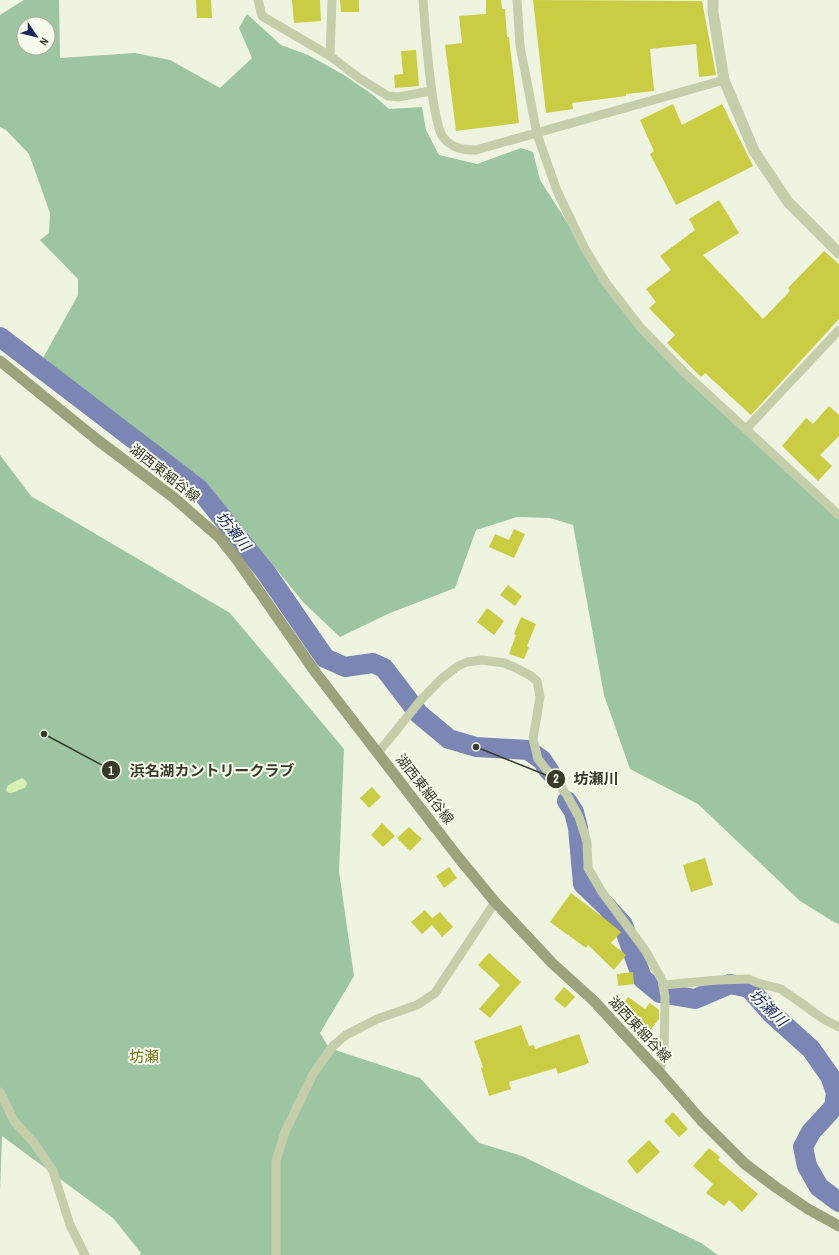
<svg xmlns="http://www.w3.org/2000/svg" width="839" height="1255" viewBox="0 0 839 1255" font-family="'Archivo Narrow','Noto Sans JP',sans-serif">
<rect width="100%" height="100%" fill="#eef4df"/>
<!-- green -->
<g fill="#9ec5a2" fill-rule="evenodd">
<path d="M 24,0 L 59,0 L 60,58 L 135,53 L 170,60 L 220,88 L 252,58 L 239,28 L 247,14 L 281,45 L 308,55 L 344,75 L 373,95 L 389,109 L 422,107 L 426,130 L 439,155 L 477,164 L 521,148 L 533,152 L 540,180 L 590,258 L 633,317 L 839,515 L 839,924 L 834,922 L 800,901 L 698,804 L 630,769 L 604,695 L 573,525 L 550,518 L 517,517 L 476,530 L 455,588 L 390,613 L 340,637 L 303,602 L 206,482 L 196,474 L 167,459 L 150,443 L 114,416 L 96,398 L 82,392 L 65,378 L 53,371 L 43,358 L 78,295 L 78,279 L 40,240 L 49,233 L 50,213 L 29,154 L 6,130 L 0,127 L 0,15 ZM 24,24 L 48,24 L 48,48 L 24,48 Z"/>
<polygon points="0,455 31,496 230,613 344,749 339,871 354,976 320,1033 329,1048 420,1078 479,1143 522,1156 701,1243 718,1255 140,1255 141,1253 113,1218 2,1136 0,1192"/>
</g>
<!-- sand -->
<path fill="#d7f1b4" d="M 22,778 L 26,781 L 27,784 L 25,788 C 19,789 15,793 9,793 L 6,791 L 8,785 Z"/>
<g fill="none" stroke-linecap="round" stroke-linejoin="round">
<!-- river -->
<g stroke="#7c86b4" stroke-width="20">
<polyline points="0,337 199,489 265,571 325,658 345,667 373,663 384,668 419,714 449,739 476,747 528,750 542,760 550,772"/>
<polyline points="567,801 574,812 578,828 583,884 607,907 623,925 642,978 660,993 695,999 730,984 749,988 771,1013 811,1049 830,1076 836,1093 834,1107 811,1132 803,1147 807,1166 819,1187 839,1202"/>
</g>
</g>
<!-- building -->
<g fill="#cacd44">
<polygon points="196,0 211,0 212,18 197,18"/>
<polygon points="292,0 320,0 321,21 294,23"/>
<polygon points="340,0 359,0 359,12 341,12"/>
<polygon points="486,0 501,0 502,9 505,9 507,37 509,37 519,123 456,131 445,45 462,43 459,16 486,14"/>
<polygon points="533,0 702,1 716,75 699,77 696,44 650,49 654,91 626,94 626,96 572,103 573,109 546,113"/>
<polygon points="416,50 419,86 395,88 394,75 403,74 401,51"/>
<polygon points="673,104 682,125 722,104 753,166 676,205 650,154 654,151 640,120"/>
<polygon points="719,200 739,233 703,255 763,319 790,291 788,288 824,251 839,264 839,319 751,415 705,373 701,377 667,343 675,335 649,308 656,302 646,289 671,270 660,256 695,230 689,219"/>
<polygon points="829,406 839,415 839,436 820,455 832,466 818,481 782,446 806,418 813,424"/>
<polygon points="514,529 525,534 514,558 489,547 495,534 509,540"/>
<polygon points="508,585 522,596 515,606 500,595"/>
<polygon points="487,608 504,621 494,635 477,622"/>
<polygon points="521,617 536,624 527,646 529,647 524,659 509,654 516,635 514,634"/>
<polygon points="372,787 381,797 369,808 360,798"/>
<polygon points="382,823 395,836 383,847 371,835"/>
<polygon points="409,827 422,839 410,851 397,838"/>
<polygon points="705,858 713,885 691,892 683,865"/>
<polygon points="449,867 457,878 444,888 436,876"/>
<polygon points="571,893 609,922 621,932 611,943 626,955 614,970 588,945 586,948 550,922"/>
<polygon points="425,910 432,918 440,912 453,927 442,937 432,925 422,934 411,922"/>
<polygon points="489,953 521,982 490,1018 479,1009 500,985 478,965"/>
<polygon points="633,972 634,984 618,986 617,974"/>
<polygon points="564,987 575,997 565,1008 554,999"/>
<polygon points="628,997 645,1009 650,1003 659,1010 659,1019 649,1032 619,1010"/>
<polygon points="521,1025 529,1046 534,1045 535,1049 579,1034 589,1063 558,1074 556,1068 509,1082 511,1089 489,1096 481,1068 483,1067 474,1041"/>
<polygon points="673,1112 688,1129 679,1137 664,1121"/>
<polygon points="649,1140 660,1152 637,1174 627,1161"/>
<polygon points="709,1148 720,1157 718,1160 758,1194 742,1212 729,1200 724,1206 706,1193 713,1184 693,1166"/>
</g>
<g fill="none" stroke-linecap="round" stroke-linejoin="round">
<!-- minor -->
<g stroke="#c5ceaa" stroke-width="9">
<polyline points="258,0 262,16 330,56 359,78 388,96 398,97 431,91"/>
<path d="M 423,0 C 426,37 428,74 435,111 C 437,119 438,130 443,137 C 451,148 463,150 476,150 L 724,80"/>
<polyline points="517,0 520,46 537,134 557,191 585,249 606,283 641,328 685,373 839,515"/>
<polyline points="330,56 332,0"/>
<polyline points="746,429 839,330"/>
<polyline points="378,753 420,701 441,679 458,666 467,662 482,660 504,663 516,668 531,676 537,681 540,697 533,739 538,759 567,795 579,817 587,842 588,868 602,892 645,950 662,980 665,997 664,1056 659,1071"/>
<polyline points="663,985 718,980 749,979 758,983 781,989 825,1020 839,1027"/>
<polyline points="0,1092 14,1121 34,1143 53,1171 70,1225 85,1255"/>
<polyline points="276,1255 276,1161 285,1132 313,1074 333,1046 346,1035 377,1019 417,1005 435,993 495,902"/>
</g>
<!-- tertiary -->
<polyline stroke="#c5ceaa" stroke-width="11" points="713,0 713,12 724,80 754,151 788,202 839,253"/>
<!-- secondary -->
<polyline stroke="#9ca27b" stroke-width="11" points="0,361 95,438 173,497 220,538 238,561 316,673 458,857 495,902 552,963 594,1001 661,1074 701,1120 745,1164 777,1188 808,1209 839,1226"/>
</g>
<g text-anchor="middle" stroke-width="4" stroke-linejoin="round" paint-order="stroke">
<!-- street labels -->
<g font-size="14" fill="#393b2a" stroke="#f7fbec">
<text transform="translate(165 473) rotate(38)" y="5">湖西東細谷線</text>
<text transform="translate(425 789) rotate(52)" y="5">湖西東細谷線</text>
<text transform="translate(640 1029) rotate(47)" y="5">湖西東細谷線</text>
</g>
<!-- water labels -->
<g font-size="15" font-style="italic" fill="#1c2760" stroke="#f7fbec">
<text transform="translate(233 531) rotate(51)" y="5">坊瀬川</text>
<text transform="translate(768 1008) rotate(44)" y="5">坊瀬川</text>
</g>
<!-- neighbourhood labels -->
<g font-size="15" fill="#75761b" stroke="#f7fbec">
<text x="144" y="1062">坊瀬</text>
</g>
</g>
<!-- callouts -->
<path fill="none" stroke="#393b2a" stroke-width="1.5" d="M44 734L111 770M476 747L556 779"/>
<g fill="#393b2a" stroke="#f7fbec" stroke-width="1.5">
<circle cx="44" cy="734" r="4"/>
<circle cx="476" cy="747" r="4"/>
<circle cx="111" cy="770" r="10"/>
<circle cx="556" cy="779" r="10"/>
</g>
<g font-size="12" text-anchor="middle" font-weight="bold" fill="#fff">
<text x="111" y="775">1</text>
<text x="556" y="783">2</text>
</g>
<g font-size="15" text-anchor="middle" font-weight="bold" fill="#393b2a" stroke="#f7fbec" stroke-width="4" stroke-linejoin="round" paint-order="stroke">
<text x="212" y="776">浜名湖カントリークラブ</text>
<text x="596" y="784">坊瀬川</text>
</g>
<!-- north arrow -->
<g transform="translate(36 36) rotate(125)"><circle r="19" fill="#f7fbec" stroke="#abae9e"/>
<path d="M0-3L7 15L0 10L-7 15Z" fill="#1c2760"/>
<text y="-6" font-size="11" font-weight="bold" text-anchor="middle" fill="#393b2a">N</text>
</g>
</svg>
